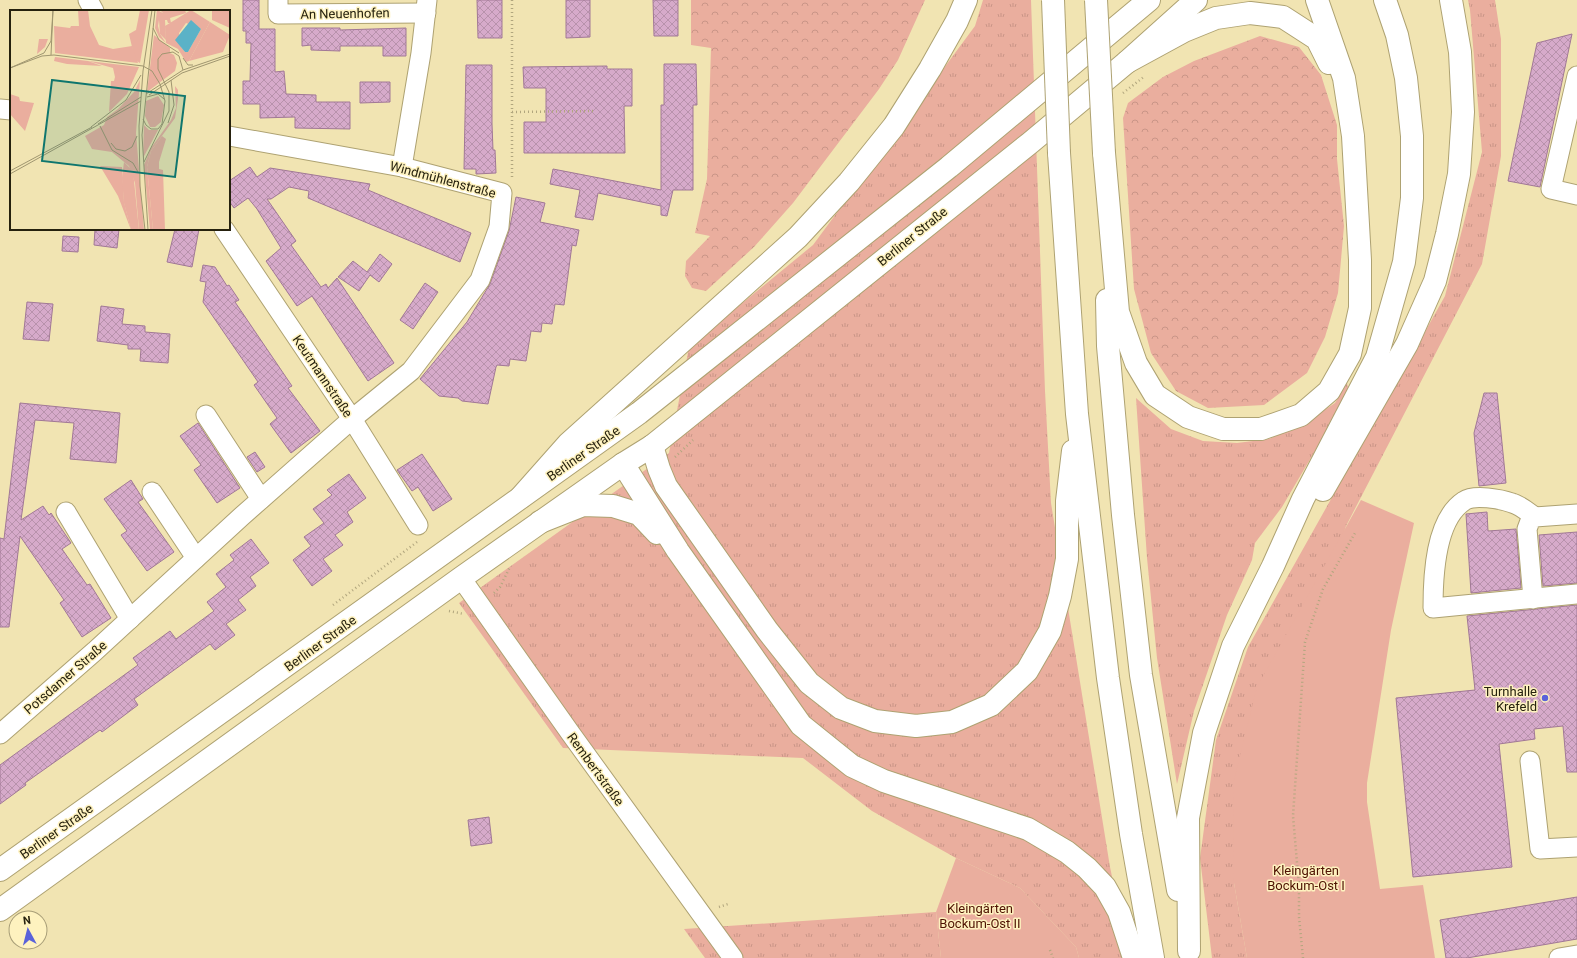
<svg xmlns="http://www.w3.org/2000/svg" width="1577" height="958" viewBox="0 0 1577 958" font-family="Roboto,sans-serif">
<defs>
<pattern id="grass-tufts" width="24" height="20" patternUnits="userSpaceOnUse"><rect width="24" height="20" fill="#eaae9e"/><path d="M3 7l-1-3M5 7V3M7 7l1-3M15 17l-1-3M17 17v-4M19 17l1-3" fill="none" stroke="#c99587"/></pattern>
<pattern id="forest-crowns" width="20" height="18" patternUnits="userSpaceOnUse"><rect width="20" height="18" fill="#eaae9e"/><path d="M2 6a3 3 0 1 1 6 0M12 15a3 3 0 1 1 6 0" fill="none" stroke="#c99587"/></pattern>
<pattern id="building-cross-hatch" width="8" height="8" patternUnits="userSpaceOnUse"><rect width="8" height="8" fill="#d6aaca"/><path d="M0 0l8 8M0 8l8-8" fill="none" stroke="#b892ac"/></pattern>
</defs>
<rect width="100%" height="100%" fill="#f1e4b2"/>
<!-- grass -->
<g fill="url(#grass-tufts)">
<polygon points="983,0 1031,0 1045,391 1051,503 1110,867 1129,958 1079,958 1076,947 1020,888 956,858 872,811 803,758 563,748 459,603 669,453 689,347 813,245 975,26"/>
<polygon points="1468,0 1495,0 1501,39 1501,156 1482,264 1346,526 1234,883 1247,958 1212,958 1200,858 1216,740 1248,647 1445,296 1482,152 1470,10"/>
<polygon points="1347,383 1349,393 1282,507 1255,543 1252,560 1227,615 1194,711 1177,784 1157,658 1147,558 1136,398 1171,429 1203,441 1237,443 1269,439 1302,425 1335,403"/>
<polygon points="936,912 941,958 705,958 684,929"/>
</g>
<!-- forest -->
<g fill="url(#forest-crowns)">
<polygon points="691,0 925,0 898,60 879,89 793,203 754,247 706,291 692,288 685,276 686,261 710,236 695,233 707,179 711,48 691,45"/>
<polygon points="1260,36 1299,47 1321,75 1337,125 1337,159 1344,226 1338,293 1325,337 1307,373 1264,405 1208,408 1176,391 1151,353 1134,289 1123,118 1128,103 1163,77 1194,61"/>
</g>
<!-- garden -->
<g fill="#eaae9e">
<polygon points="1361,500 1414,523 1391,630 1367,783 1367,802 1380,889 1423,885 1435,958 1247,958 1234,883 1233,784 1257,687"/>
<polygon points="956,858 1020,888 1076,947 1079,958 941,958 936,912"/>
</g>
<!-- building -->
<g fill="url(#building-cross-hatch)" stroke="#a17896">
<polygon points="243,0 259,0 259,29 275,29 275,72 284,71 286,94 316,95 316,102 350,102 350,129 295,128 295,117 260,118 260,104 243,104 243,81 250,81 251,43 246,43 246,31 243,31"/>
<polygon points="477,0 502,0 502,38 478,38"/>
<polygon points="566,0 590,0 590,37 566,38"/>
<polygon points="653,0 678,0 678,36 654,36"/>
<polygon points="302,28 340,28 340,30 406,28 406,56 383,56 383,46 340,46 340,51 311,50 311,45 302,46"/>
<polygon points="1572,34 1540,187 1508,181 1537,43"/>
<polygon points="664,64 696,64 697,105 693,105 693,190 673,190 667,216 661,215 661,206 598,193 593,220 575,217 580,190 550,184 553,169 661,190 661,105 664,105"/>
<polygon points="466,65 492,65 492,124 493,150 495,150 496,173 476,174 476,169 464,169"/>
<polygon points="607,66 607,69 632,69 632,106 624,106 625,153 524,153 524,122 546,122 546,88 524,88 523,67"/>
<polygon points="360,82 390,82 390,102 360,103"/>
<polygon points="250,167 257,177 270,168 370,184 368,190 471,233 460,262 308,198 309,191 289,187 271,199 267,199 296,241 291,245 321,287 326,284 328,288 337,278 394,363 368,381 312,296 297,306 266,261 281,248 257,209 248,198 234,208 229,201 229,181"/>
<polygon points="516,197 545,203 540,222 579,230 576,246 572,245 564,305 555,304 552,324 542,323 541,332 531,331 526,361 510,359 509,366 497,365 496,367 488,404 462,401 458,398 439,396 420,379 467,322 490,284 509,231"/>
<polygon points="95,229 119,229 117,248 94,245"/>
<polygon points="175,229 199,229 192,267 167,262"/>
<polygon points="63,236 79,237 78,252 62,251"/>
<polygon points="380,254 392,264 379,282 370,275 359,291 338,277 353,261 367,272"/>
<polygon points="203,265 215,267 227,286 229,285 239,300 235,302 292,386 288,388 320,431 291,453 270,424 277,418 254,385 258,382 203,302 206,282 200,281"/>
<polygon points="425,283 438,292 413,329 400,320"/>
<polygon points="27,302 53,304 49,341 23,339"/>
<polygon points="101,306 124,309 122,324 145,326 145,332 170,334 168,363 140,361 141,349 128,349 128,345 97,341"/>
<polygon points="1484,393 1497,393 1506,483 1479,486 1474,433"/>
<polygon points="20,403 120,413 116,463 70,459 74,423 35,420 21,520 43,506 49,515 51,513 71,543 62,549 87,585 90,584 111,618 82,637 60,603 64,600 20,536 9,627 0,627 0,538 4,539"/>
<polygon points="198,423 240,488 217,503 194,470 201,465 180,436"/>
<polygon points="255,452 265,467 257,472 247,457"/>
<polygon points="422,454 452,499 433,511 418,487 412,491 397,470"/>
<polygon points="349,474 366,498 347,512 353,522 335,535 343,545 323,559 332,571 312,586 293,560 311,546 304,537 324,523 313,509 332,495 327,490"/>
<polygon points="131,480 143,499 138,502 174,552 147,571 121,535 127,531 104,499"/>
<polygon points="1487,512 1488,531 1516,529 1521,588 1471,593 1466,514"/>
<polygon points="1577,532 1577,583 1543,586 1539,535"/>
<polygon points="251,539 269,563 250,577 256,586 238,600 246,610 226,624 235,635 215,650 210,644 134,699 138,705 102,732 100,730 25,783 26,785 0,804 0,765 138,665 133,658 170,631 176,639 214,611 207,602 226,587 216,574 234,560 230,555"/>
<polygon points="1577,605 1577,772 1567,772 1563,726 1534,729 1535,739 1499,744 1512,867 1413,877 1396,698 1475,690 1467,616"/>
<polygon points="489,817 492,843 471,846 468,820"/>
<polygon points="1577,897 1577,939 1467,958 1446,958 1440,920"/>
</g>
<g fill="none" stroke-linecap="round" stroke-linejoin="round">
<!-- minor casing -->
<g stroke="#aea272" stroke-width="21">
<g id="minor">
<polyline points="88,0 94,11"/>
<polyline points="278,0 278,14 426,13"/>
<polyline points="1577,76 1551,189 1577,195"/>
<polyline points="0,109 11,110"/>
<polyline points="402,167 421,53 427,0"/>
<polyline points="224,229 352,419 418,525"/>
<polyline points="206,415 261,499"/>
<polyline points="152,492 196,558"/>
<polyline points="66,512 130,619"/>
<path d="M 1535,517 C 1528,512 1520,505 1512,503 C 1501,499 1474,494 1464,501 C 1435,520 1433,576 1433,608 L 1577,594"/>
<polyline points="461,578 571,734 733,958"/>
<polyline points="1533,599 1527,529 1530,521 1535,517 1577,514"/>
<polyline points="0,734 95,651 242,516 352,419 411,371 480,280 499,227 502,193 402,167 229,136"/>
<polyline points="1530,761 1540,849 1577,847"/>
<polyline points="1559,958 1577,955"/>
</g>
</g>
<!-- major casing -->
<g stroke="#aea272" stroke-width="24">
<g id="major">
<polyline points="0,870 639,413 949,167 1149,0"/>
<polyline points="0,910 461,578 623,464 652,446 1030,143 1127,62 1196,0"/>
</g>
</g>
<!-- highway casing -->
<g stroke="#aea272" stroke-width="24">
<g id="highway">
<polyline points="1127,62 1184,31 1216,18 1250,13 1283,17 1317,39 1329,63"/>
<polyline points="1059,153 1077,414 1108,678 1131,834 1153,958"/>
<polyline points="1104,153 1118,312 1136,363 1155,395 1188,417 1223,429 1261,429 1301,415 1329,391 1350,354 1360,308 1360,260 1353,136 1344,78 1317,0"/>
<polyline points="1107,300 1108,346 1123,515 1141,675 1178,890"/>
<polyline points="652,446 659,469 666,486 767,630 809,683 841,708 875,721 916,726 952,722 991,705 1027,671 1050,631 1060,596 1067,559 1067,501 1073,451"/>
<polyline points="623,464 678,551 801,725 852,766 884,781 1028,829 1067,852 1087,868 1105,887 1119,912 1134,958"/>
<polyline points="1323,490 1407,344 1435,281 1447,234 1459,174 1463,112 1460,52 1451,0"/>
<polyline points="521,497 568,444 798,237 849,182 894,126 930,69 957,21 966,0"/>
<polyline points="540,522 583,505 613,506 639,514 657,533"/>
<polyline points="1189,951 1188,818 1204,733 1233,646 1273,566 1303,499 1377,357 1404,262 1412,198 1412,136 1406,78 1397,35 1385,0"/>
</g>
</g>
<!-- path -->
<g stroke="#b1a67e" stroke-width="2.5" stroke-dasharray="1 3" stroke-linecap="butt">
<polyline points="512,0 512,179"/>
<polyline points="1123,93 1145,76"/>
<polyline points="512,112 593,111"/>
<polyline points="675,457 693,440"/>
<polyline points="494,593 500,587 510,567"/>
<polyline points="333,605 417,542"/>
<polyline points="449,611 464,614"/>
<polyline points="719,907 728,904"/>
<polyline points="1050,950 1053,958"/>
<polyline points="1303,958 1299,917 1299,886 1293,816 1305,642 1323,589 1355,533"/>
</g>
<!-- minor -->
<use href="#minor" stroke="#fff" stroke-width="19"/>
<!-- major -->
<use href="#major" stroke="#fff" stroke-width="22"/>
<!-- highway -->
<use href="#highway" stroke="#fff" stroke-width="22"/>
<!-- highway-bridge casing -->
<g stroke="#aea272" stroke-width="24" stroke-linecap="butt">
<g id="highway-bridge">
<polyline points="1053,0 1059,153"/>
<polyline points="1096,0 1104,153"/>
</g>
</g>
<!-- highway-bridge -->
<use href="#highway-bridge" stroke="#fff" stroke-width="22"/>
</g>
<!-- markers -->
<circle fill="#5a62da" stroke="#fef2bf" stroke-width="1.5" cx="1545" cy="698" r="4"/>
<g text-anchor="middle" stroke-width="3" stroke-linejoin="round" paint-order="stroke">
<!-- street labels -->
<g font-size="13" fill="#26210e" stroke="#fef2bf">
<text transform="translate(345 13) rotate(-1)" y="5">An Neuenhofen</text>
<text transform="translate(443 179) rotate(15)" y="5">Windmühlenstraße</text>
<text transform="translate(912 236) rotate(-39)" y="5">Berliner Straße</text>
<text transform="translate(323 376) rotate(56)" y="5">Keutmannstraße</text>
<text transform="translate(583 453) rotate(-35)" y="5">Berliner Straße</text>
<text transform="translate(320 643) rotate(-36)" y="5">Berliner Straße</text>
<text transform="translate(65 677) rotate(-41)" y="5">Potsdamer Straße</text>
<text transform="translate(596 769) rotate(54)" y="5">Rembertstraße</text>
<text transform="translate(56 831) rotate(-35)" y="5">Berliner Straße</text>
</g>
<!-- poi labels -->
<g font-size="13" fill="#26210e" stroke="#fef2bf" text-anchor="end">
<text x="1537" y="696">Turnhalle<tspan x="1537" dy="15">Krefeld</tspan></text>
</g>
<!-- park labels -->
<g font-size="13" fill="#4f1202" stroke="#fef2bf">
<text x="1306" y="875">Kleingärten<tspan x="1306" dy="15">Bockum-Ost I</tspan></text>
<text x="980" y="913">Kleingärten<tspan x="980" dy="15">Bockum-Ost II</tspan></text>
</g>
</g>
<!-- overview -->
<g transform="translate(10 10)">
<rect width="220" height="220" fill="#f1e4b2"/>
<path d="M 149,10 L 155,10 L 156,30 L 150,24 ZM 144,25 L 160,38 L 160,43 L 164,45 L 167,53 L 165,61 L 137,82 ZM 29,29 L 38,29 L 35,37 L 27,44 ZM 45,47 L 78,51 L 92,56 L 57,54 L 44,51 ZM 130,70 L 126,123 L 134,220 L 129,220 L 125,173 L 119,156 L 102,142 L 82,139 L 75,126 L 94,115 L 97,107 L 108,99 L 124,82 ZM 165,76 L 168,80 L 168,89 L 165,108 L 141,141 L 137,157 L 143,220 L 140,220 L 134,155 L 141,138 L 161,110 L 166,98 ZM 134,115 L 139,120 L 148,120 L 133,148 ZM 90,156 L 112,157 L 114,192 L 121,220 L 108,186 Z" fill="#eaae9e"/>
<path d="M 130,0 L 139,0 L 130,53 L 125,50 L 119,24 L 126,20 ZM 147,0 L 153,3 L 153,10 L 149,10 L 148,16 L 150,24 L 156,33 L 149,27 L 145,18 ZM 78,51 L 129,57 L 117,84 L 99,102 L 101,71 L 104,71 L 105,67 L 103,58 ZM 148,86 L 154,95 L 151,112 L 145,117 L 140,117 L 135,106 L 136,91 Z" fill="#eaae9e"/>
<path d="M 68,0 L 78,0 L 80,16 L 89,35 L 103,39 L 122,36 L 128,53 L 45,43 L 44,16 L 60,18 L 61,16 L 69,16 ZM 181,0 L 200,12 L 179,51 L 176,52 L 168,39 L 156,33 L 155,16 ZM 176,13 L 191,19 L 178,42 L 175,42 L 171,37 L 169,23 Z" fill="#eaae9e" fill-rule="evenodd"/>
<path d="M 150,0 L 175,0 L 176,3 L 160,8 L 161,13 L 158,13 L 157,10 L 153,10 L 153,3 ZM 202,0 L 220,0 L 220,18 L 202,10 ZM 200,12 L 220,25 L 213,42 L 179,51 ZM 0,84 L 9,87 L 10,91 L 24,93 L 15,121 L 0,104 ZM 152,126 L 156,129 L 149,152 L 149,159 L 153,160 L 155,220 L 143,220 L 137,157 L 141,141 ZM 114,152 L 123,161 L 129,220 L 121,220 L 114,193 L 112,168 Z" fill="#eaae9e"/>
<path d="M 181,10 L 191,19 L 178,42 L 175,42 L 165,30 Z" fill="#5bb2c7"/>
<path fill="none" stroke="#a09670" stroke-width="1" d="M 143,18 L 149,30 L 169,43M 41,45 L 43,0M 173,48 L 178,55 L 183,55M 0,58 L 32,46 L 44,45 L 133,56 L 142,61 L 150,74M 0,58 L 34,43 L 41,31 L 43,0M 136,84 L 173,60 L 220,44M 139,85 L 172,63 L 220,46M 137,87 L 148,84 L 154,89M 133,109 L 136,115 L 141,119 L 148,119 L 152,114 L 155,91 L 150,74M 158,113 L 164,95 L 161,70M 88,114 L 131,87M 90,116 L 102,140 L 123,153 L 128,162M 81,117 L 116,90 L 131,65M 101,133 L 106,139 L 115,141 L 122,137 L 127,126M 134,152 L 159,101 L 159,82 L 148,59 L 148,49 L 152,44 L 163,42 L 169,46 L 173,60M 0,161 L 82,117M 0,164 L 131,91M 135,220 L 130,176 L 129,116 L 133,61 L 142,0M 138,220 L 132,125 L 145,0"/>
<path fill="#0f766e" fill-opacity="0.15" stroke="#0f766e" stroke-width="2" d="M 42,70 L 175,86 L 165,167 L 32,151 Z"/>
<rect width="220" height="220" fill="none" stroke="#26210e" stroke-width="2"/>
</g>
<!-- north arrow -->
<g transform="translate(28 930) rotate(353)"><circle r="19" fill="#fef2bf" stroke="#a89e78"/>
<path d="M0-3L7 15L0 10L-7 15Z" fill="#5a62da"/>
<text y="-6" font-size="11" font-weight="bold" text-anchor="middle" fill="#26210e">N</text>
</g>
</svg>
